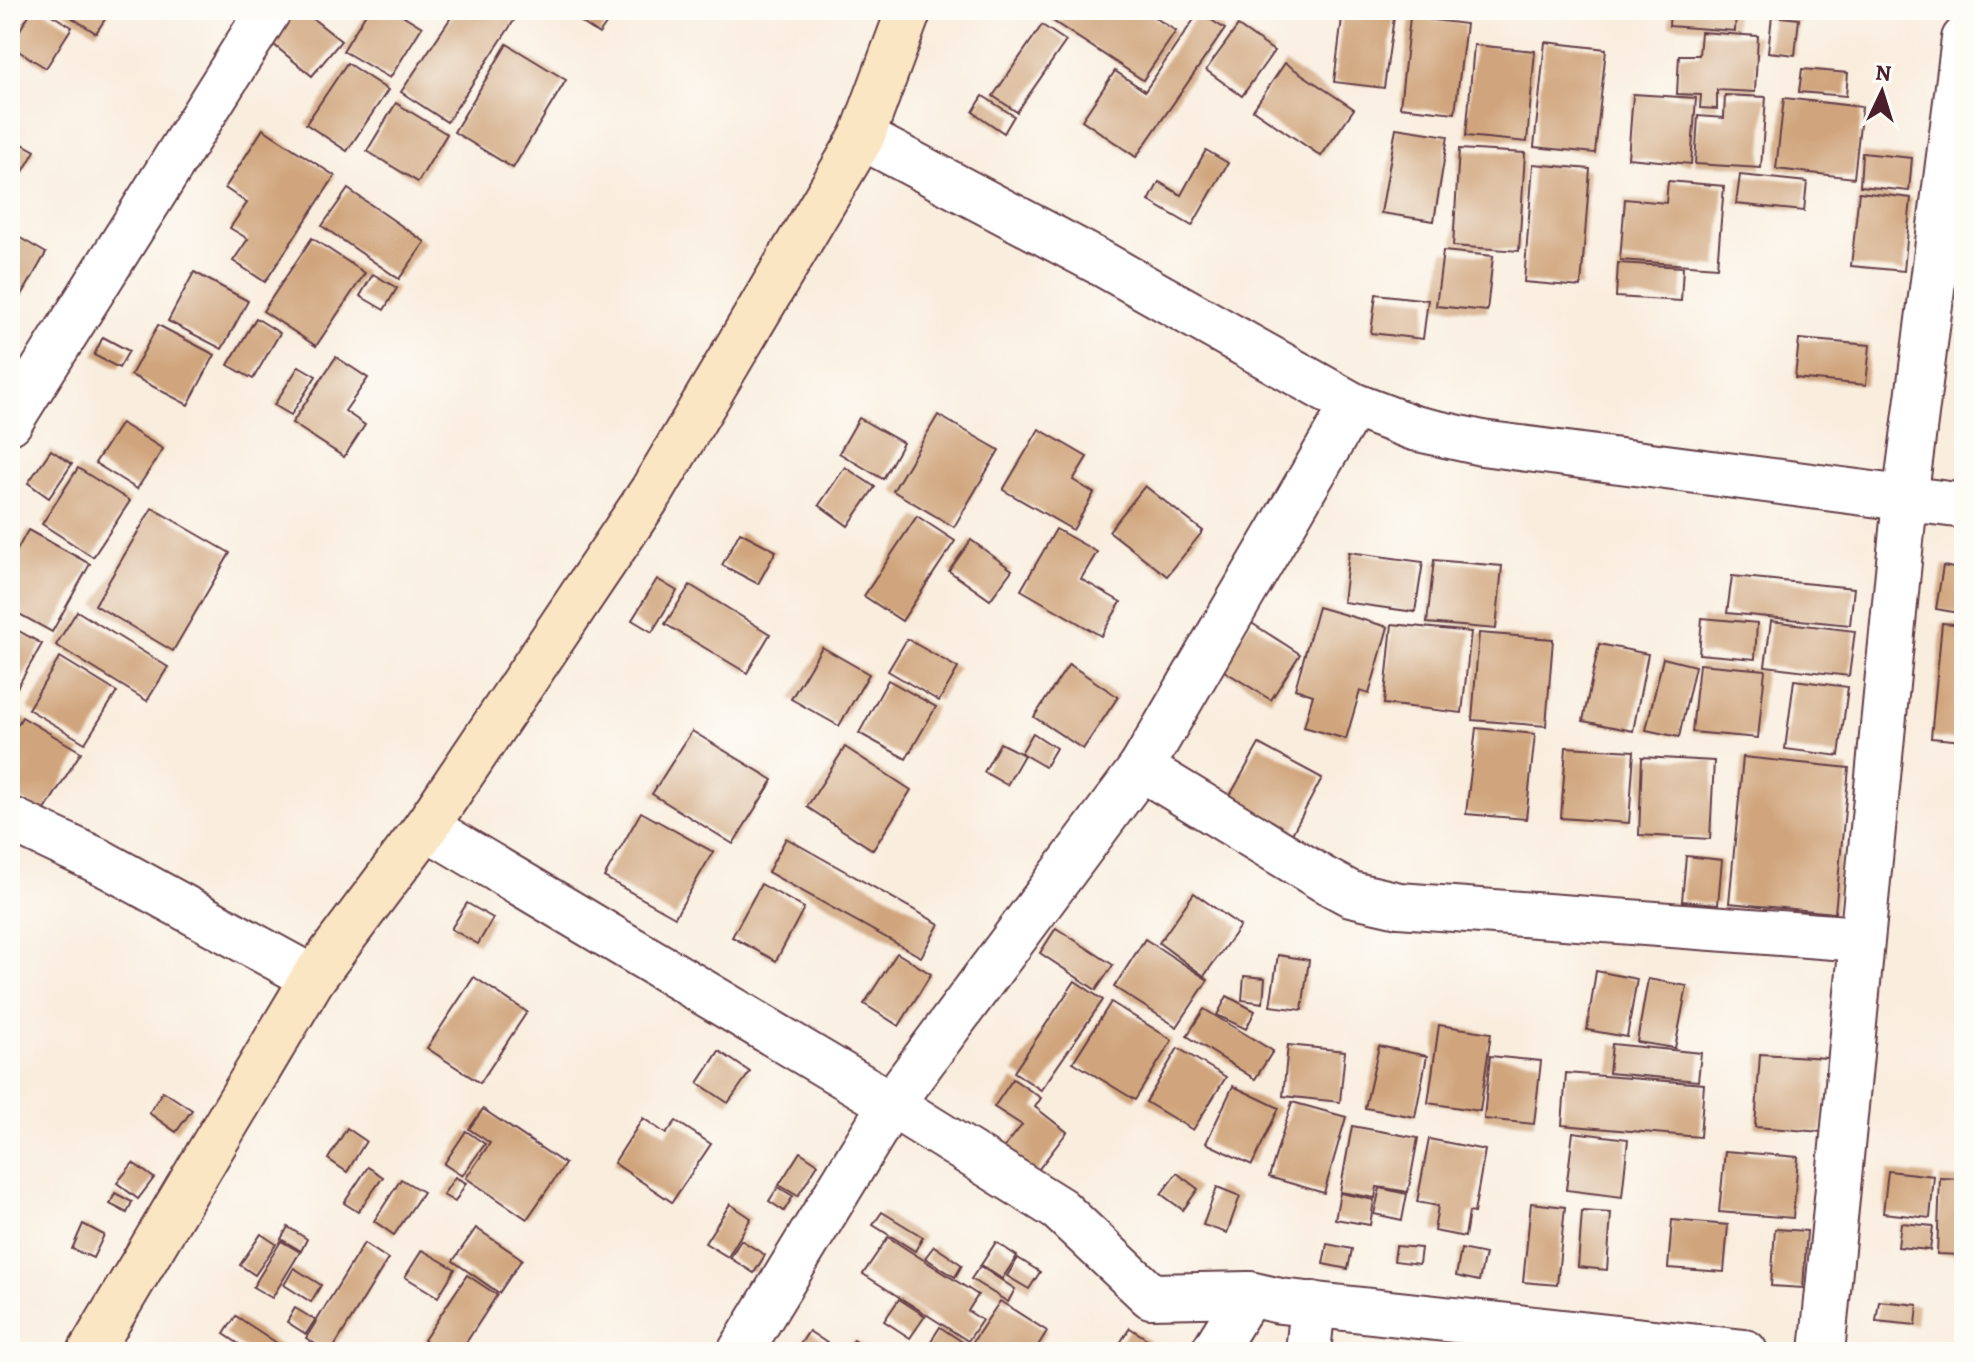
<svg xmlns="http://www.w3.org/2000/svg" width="1974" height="1362" viewBox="0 0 1974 1362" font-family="Alegreya,serif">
<rect width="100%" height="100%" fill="#fdfcf7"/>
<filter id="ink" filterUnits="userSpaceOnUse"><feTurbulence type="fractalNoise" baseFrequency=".0125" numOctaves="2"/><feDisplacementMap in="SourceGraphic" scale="16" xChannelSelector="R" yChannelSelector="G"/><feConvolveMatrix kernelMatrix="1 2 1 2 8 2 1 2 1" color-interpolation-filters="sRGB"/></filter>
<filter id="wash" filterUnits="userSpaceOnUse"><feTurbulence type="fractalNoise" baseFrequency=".006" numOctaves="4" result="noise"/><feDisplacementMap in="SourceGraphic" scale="32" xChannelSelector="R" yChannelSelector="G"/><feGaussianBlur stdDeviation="1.8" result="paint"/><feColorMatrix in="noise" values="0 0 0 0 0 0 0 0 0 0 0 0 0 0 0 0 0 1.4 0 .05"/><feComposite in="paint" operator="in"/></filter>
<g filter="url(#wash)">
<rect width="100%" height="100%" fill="#f9edde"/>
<g id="blocks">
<!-- building -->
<g fill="#d0a57d">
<polygon points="32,10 43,10 72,27 46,68 10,46"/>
<polygon points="60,10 111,10 96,33"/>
<polygon points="293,10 302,10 341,41 312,76 268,40"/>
<polygon points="368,10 394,10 422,27 390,78 343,51"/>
<polygon points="456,10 521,10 447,122 401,92"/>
<polygon points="563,10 616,10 599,34"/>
<polygon points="1036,10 1143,10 1176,31 1143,80"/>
<polygon points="1343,10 1395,10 1384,88 1334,82"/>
<polygon points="1509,10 1545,10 1545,16"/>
<polygon points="1670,10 1736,10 1735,31 1669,26"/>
<polygon points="1199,12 1225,29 1136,157 1082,120 1115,71 1145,91"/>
<polygon points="1772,16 1799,19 1795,55 1768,52"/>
<polygon points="1410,17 1466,24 1455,113 1400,107"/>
<polygon points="1042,25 1066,41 1017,112 993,96"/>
<polygon points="1238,26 1274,51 1242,96 1206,70"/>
<polygon points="1701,32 1758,36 1755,92 1717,90 1717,109 1700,108 1701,95 1677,94 1679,55 1699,55"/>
<polygon points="1545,42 1606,49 1595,153 1534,147"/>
<polygon points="507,44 566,80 513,168 454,132"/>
<polygon points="1474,45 1535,51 1527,142 1466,136"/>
<polygon points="347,63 388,90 347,151 306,124"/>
<polygon points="1285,63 1354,109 1321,156 1253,110"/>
<polygon points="1802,69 1848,73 1846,96 1799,92"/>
<polygon points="1633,94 1696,98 1691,164 1628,158"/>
<polygon points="1725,95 1766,97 1761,168 1695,164 1698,116 1724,118"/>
<polygon points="983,96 1014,116 1004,133 973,112"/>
<polygon points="1784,98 1862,107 1854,178 1776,169"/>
<polygon points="396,103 447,134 418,182 367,151"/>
<polygon points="1396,128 1448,136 1434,221 1381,213"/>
<polygon points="263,129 335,176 265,282 233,261 248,239 230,228 247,203 225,188"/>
<polygon points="10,137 35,151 10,194"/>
<polygon points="1459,149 1525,153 1519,251 1453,246"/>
<polygon points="1206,150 1228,163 1192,226 1149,201 1159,182 1181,195"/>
<polygon points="1862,153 1912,158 1909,191 1860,186"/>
<polygon points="1533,164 1590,169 1581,287 1524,282"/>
<polygon points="1740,175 1807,182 1804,211 1736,204"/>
<polygon points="1668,181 1724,186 1717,267 1620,260 1625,199 1666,203"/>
<polygon points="348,189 425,242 399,279 322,226"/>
<polygon points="1859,192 1911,198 1904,271 1851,266"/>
<polygon points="10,232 46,253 14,309 10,307"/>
<polygon points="312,238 365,273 316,346 263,311"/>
<polygon points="1443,251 1493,256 1487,311 1436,306"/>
<polygon points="1618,263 1683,267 1681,301 1616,297"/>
<polygon points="194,272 248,301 222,349 168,321"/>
<polygon points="373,274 397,288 384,310 360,296"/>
<polygon points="1376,294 1428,300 1423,339 1371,333"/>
<polygon points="256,318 280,333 253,379 228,365"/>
<polygon points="158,325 215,355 188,405 131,375"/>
<polygon points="103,337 129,351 119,368 94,355"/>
<polygon points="1799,339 1870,345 1866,385 1795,378"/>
<polygon points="336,357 368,378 345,411 365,425 344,457 292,423"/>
<polygon points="299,366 316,376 291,415 274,405"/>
<polygon points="938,415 999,450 954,527 893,491"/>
<polygon points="859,418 903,443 883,479 839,453"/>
<polygon points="121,423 163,449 137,489 95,463"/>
<polygon points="1039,429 1087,457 1073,480 1094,493 1073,530 1003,490"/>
<polygon points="51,450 72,464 49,498 28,483"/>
<polygon points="845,467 875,487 848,526 819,505"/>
<polygon points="78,468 130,501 93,557 42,524"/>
<polygon points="1145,486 1203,531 1167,576 1109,531"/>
<polygon points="152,508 230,553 173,651 95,605"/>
<polygon points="917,516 955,541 902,621 864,596"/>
<polygon points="1056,529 1097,552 1081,579 1121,602 1101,636 1021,590"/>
<polygon points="28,530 90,564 52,632 10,609 10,563"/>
<polygon points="740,532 776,551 758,584 722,565"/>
<polygon points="971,540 1012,570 990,600 949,571"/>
<polygon points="1349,552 1423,562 1415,612 1343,602"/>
<polygon points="1434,560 1502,566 1496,629 1427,623"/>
<polygon points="1943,566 1964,570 1964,614 1936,609"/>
<polygon points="1732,576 1854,588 1850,625 1727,613"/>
<polygon points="657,579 677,591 652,632 632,620"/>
<polygon points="690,585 770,634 747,673 665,624"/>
<polygon points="1318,607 1388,627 1369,694 1360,691 1346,739 1304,727 1313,695 1295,689"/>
<polygon points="77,611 168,667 147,701 56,645"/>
<polygon points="1702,618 1757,623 1755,659 1699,654"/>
<polygon points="1771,621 1855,631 1849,676 1765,666"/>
<polygon points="1250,622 1300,654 1271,700 1221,669"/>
<polygon points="1942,623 1964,625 1964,741 1931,738"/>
<polygon points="1392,624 1471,632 1462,713 1384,704"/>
<polygon points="10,626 42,644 10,700"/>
<polygon points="1479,633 1553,639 1546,726 1472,720"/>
<polygon points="907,639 958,668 939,701 888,671"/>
<polygon points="1599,644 1648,654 1633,731 1583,721"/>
<polygon points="822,647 869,674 839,726 791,699"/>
<polygon points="60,657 117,692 85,743 28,709"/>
<polygon points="1663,658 1695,666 1679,737 1646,730"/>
<polygon points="1069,664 1118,697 1083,749 1034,717"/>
<polygon points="1699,664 1765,670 1758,738 1692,732"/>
<polygon points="888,680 936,707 906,759 859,733"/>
<polygon points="1794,680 1848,687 1839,756 1785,749"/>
<polygon points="22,717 81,752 43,813 10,792 10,737"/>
<polygon points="1476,728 1535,734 1526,819 1466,814"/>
<polygon points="692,731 773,780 733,844 652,794"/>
<polygon points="1033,733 1056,748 1045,767 1021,753"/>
<polygon points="1000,743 1024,755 1007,785 984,772"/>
<polygon points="1259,744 1322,778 1292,834 1228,799"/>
<polygon points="845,747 911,790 873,850 807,807"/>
<polygon points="1566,747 1634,751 1629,823 1561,818"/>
<polygon points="1642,757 1714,761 1710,839 1639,835"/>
<polygon points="1743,757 1849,768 1835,913 1729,903"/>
<polygon points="641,812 713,852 675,917 604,877"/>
<polygon points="786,838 939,924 921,957 768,872"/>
<polygon points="1686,856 1722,860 1718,904 1682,901"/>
<polygon points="761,884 804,908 776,961 732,937"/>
<polygon points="1194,893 1240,926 1204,976 1159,943"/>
<polygon points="467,903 493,918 478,944 451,929"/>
<polygon points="1056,928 1113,965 1096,990 1040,953"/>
<polygon points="1145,939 1208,980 1177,1027 1114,987"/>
<polygon points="897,953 931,974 899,1026 864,1004"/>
<polygon points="1278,955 1309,960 1302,1010 1270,1006"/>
<polygon points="1596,971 1637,979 1627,1037 1587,1030"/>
<polygon points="1244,976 1265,978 1263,1003 1242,1000"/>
<polygon points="474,977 527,1012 480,1083 427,1048"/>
<polygon points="1648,979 1687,986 1675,1048 1637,1042"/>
<polygon points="1075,981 1103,1000 1041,1090 1014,1072"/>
<polygon points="1227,996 1255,1011 1246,1029 1217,1015"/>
<polygon points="1111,1002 1172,1040 1135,1100 1073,1062"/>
<polygon points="1204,1009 1273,1051 1255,1079 1187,1036"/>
<polygon points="1439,1025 1491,1033 1480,1111 1428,1103"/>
<polygon points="1612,1044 1701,1053 1698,1081 1609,1073"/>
<polygon points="1288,1045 1345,1051 1340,1102 1283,1096"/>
<polygon points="1379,1046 1427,1056 1415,1117 1365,1108"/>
<polygon points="1178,1048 1226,1077 1193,1130 1146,1102"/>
<polygon points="719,1051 750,1072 728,1103 698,1083"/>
<polygon points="1760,1054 1827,1058 1822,1132 1755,1127"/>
<polygon points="1490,1056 1541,1061 1534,1124 1484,1119"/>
<polygon points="1566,1073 1704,1084 1700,1137 1562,1125"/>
<polygon points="1013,1079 1041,1098 1035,1107 1067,1132 1035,1174 1003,1149 1022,1125 994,1107"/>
<polygon points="1233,1086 1279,1108 1252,1165 1206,1143"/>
<polygon points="163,1091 192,1110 176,1132 149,1113"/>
<polygon points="1292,1102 1346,1117 1324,1193 1269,1177"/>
<polygon points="483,1109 565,1164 527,1219 466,1178 490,1143 469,1129"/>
<polygon points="643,1118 666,1134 676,1121 711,1144 672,1202 614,1163"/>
<polygon points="1352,1126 1418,1138 1408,1192 1377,1187 1375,1198 1340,1192"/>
<polygon points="347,1128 366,1141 347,1172 328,1159"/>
<polygon points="466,1131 485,1144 462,1176 444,1164"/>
<polygon points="1573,1132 1628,1139 1622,1197 1566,1190"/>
<polygon points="1429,1139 1485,1150 1474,1213 1469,1212 1465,1237 1434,1231 1438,1206 1417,1202"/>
<polygon points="1725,1151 1798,1157 1793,1218 1719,1212"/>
<polygon points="800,1152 818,1164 798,1196 779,1185"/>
<polygon points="133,1163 154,1178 138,1199 117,1183"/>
<polygon points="368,1167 383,1177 358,1212 344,1203"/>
<polygon points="1888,1171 1934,1176 1930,1218 1883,1213"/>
<polygon points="1177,1173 1198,1189 1183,1210 1161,1194"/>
<polygon points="455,1177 466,1183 455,1202 443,1195"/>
<polygon points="1940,1178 1964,1179 1964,1255 1937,1254"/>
<polygon points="401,1179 423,1192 394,1235 374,1221"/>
<polygon points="778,1187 793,1196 784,1211 769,1201"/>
<polygon points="1217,1187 1240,1196 1227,1233 1203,1225"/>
<polygon points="1380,1188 1407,1194 1402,1220 1374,1214"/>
<polygon points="115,1193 132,1202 127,1213 110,1204"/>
<polygon points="1340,1193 1374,1200 1370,1225 1335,1219"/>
<polygon points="1531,1203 1565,1207 1557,1285 1523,1282"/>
<polygon points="730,1204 751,1218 728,1257 705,1243"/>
<polygon points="1582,1211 1611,1213 1607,1270 1578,1267"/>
<polygon points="882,1212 923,1237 915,1251 873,1225"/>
<polygon points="1672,1220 1728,1225 1724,1272 1668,1268"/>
<polygon points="1901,1223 1933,1226 1930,1250 1898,1247"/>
<polygon points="83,1224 104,1235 93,1258 72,1249"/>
<polygon points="288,1227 307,1239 301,1251 281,1239"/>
<polygon points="476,1228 522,1259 499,1293 453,1261"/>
<polygon points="1775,1229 1807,1231 1803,1288 1771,1286"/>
<polygon points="261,1234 276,1244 255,1275 240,1265"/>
<polygon points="888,1237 978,1295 968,1311 982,1320 968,1341 863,1274"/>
<polygon points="741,1240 765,1255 754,1273 730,1258"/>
<polygon points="281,1241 300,1252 272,1298 253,1287"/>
<polygon points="996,1242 1017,1256 1002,1279 981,1265"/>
<polygon points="364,1243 388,1259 331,1352 328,1352 306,1338"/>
<polygon points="1327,1244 1352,1249 1348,1269 1323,1264"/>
<polygon points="934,1246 962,1265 955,1277 925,1258"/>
<polygon points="1396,1246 1421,1248 1419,1264 1394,1261"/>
<polygon points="1461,1249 1485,1254 1479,1281 1456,1276"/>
<polygon points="422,1250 455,1269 438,1297 405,1277"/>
<polygon points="1018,1258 1040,1272 1029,1289 1007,1276"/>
<polygon points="980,1266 1015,1289 1008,1302 971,1279"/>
<polygon points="294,1268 321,1285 311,1302 284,1285"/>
<polygon points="467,1275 497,1295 460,1352 442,1352 424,1340"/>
<polygon points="899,1299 925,1316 910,1338 884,1321"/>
<polygon points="1000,1301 1047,1331 1034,1352 972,1352 968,1349"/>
<polygon points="1879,1301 1918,1305 1916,1325 1876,1321"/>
<polygon points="295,1308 315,1320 306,1334 287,1322"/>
<polygon points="236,1316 280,1345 276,1352 251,1352 224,1334"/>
<polygon points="940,1327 967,1345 963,1352 924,1352"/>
<polygon points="1130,1328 1150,1341 1142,1352 1114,1352"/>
<polygon points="809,1331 830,1345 826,1352 795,1352"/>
<polygon points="854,1340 873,1352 846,1352"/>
</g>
</g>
</g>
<g filter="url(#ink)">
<use href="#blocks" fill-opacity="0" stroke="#643e46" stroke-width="2"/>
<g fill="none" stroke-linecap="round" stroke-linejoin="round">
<!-- street casing -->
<g stroke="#643e46" stroke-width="48">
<g id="street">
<polyline points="862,137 1099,262 1353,405 1414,428 1482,443 1964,506"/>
<polyline points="10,422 269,10"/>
<polyline points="1141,768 1323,879 1351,894 1399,905 1861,939"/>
<polyline points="10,819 103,863 313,978"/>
<polyline points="426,827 891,1104 1059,1209 1151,1296 1249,1294 1280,1301 1745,1352"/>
<polyline points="740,1352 891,1104 1141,768 1353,405"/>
<polyline points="1213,1352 1249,1294"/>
<polyline points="1308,1352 1313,1304"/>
<polyline points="1822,1352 1905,500 1964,39"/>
</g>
</g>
<!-- secondary casing -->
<g stroke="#643e46" stroke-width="48">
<polyline id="secondary" points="90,1352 313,978 426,827 652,491 862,137 909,10"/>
</g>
<!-- street -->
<use href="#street" stroke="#fff" stroke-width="44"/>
<!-- secondary -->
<use href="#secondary" stroke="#fbe6c4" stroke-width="44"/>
</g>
</g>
<!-- margin -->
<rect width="1974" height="1362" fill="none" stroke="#fdfcf7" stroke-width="40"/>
<!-- north arrow -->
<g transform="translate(1882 92) rotate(4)" stroke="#fdfcf7" stroke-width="6" paint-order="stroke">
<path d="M0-6L14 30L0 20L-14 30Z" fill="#4a1f2b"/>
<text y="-12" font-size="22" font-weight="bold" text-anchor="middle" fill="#4a1f2b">N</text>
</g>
</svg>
